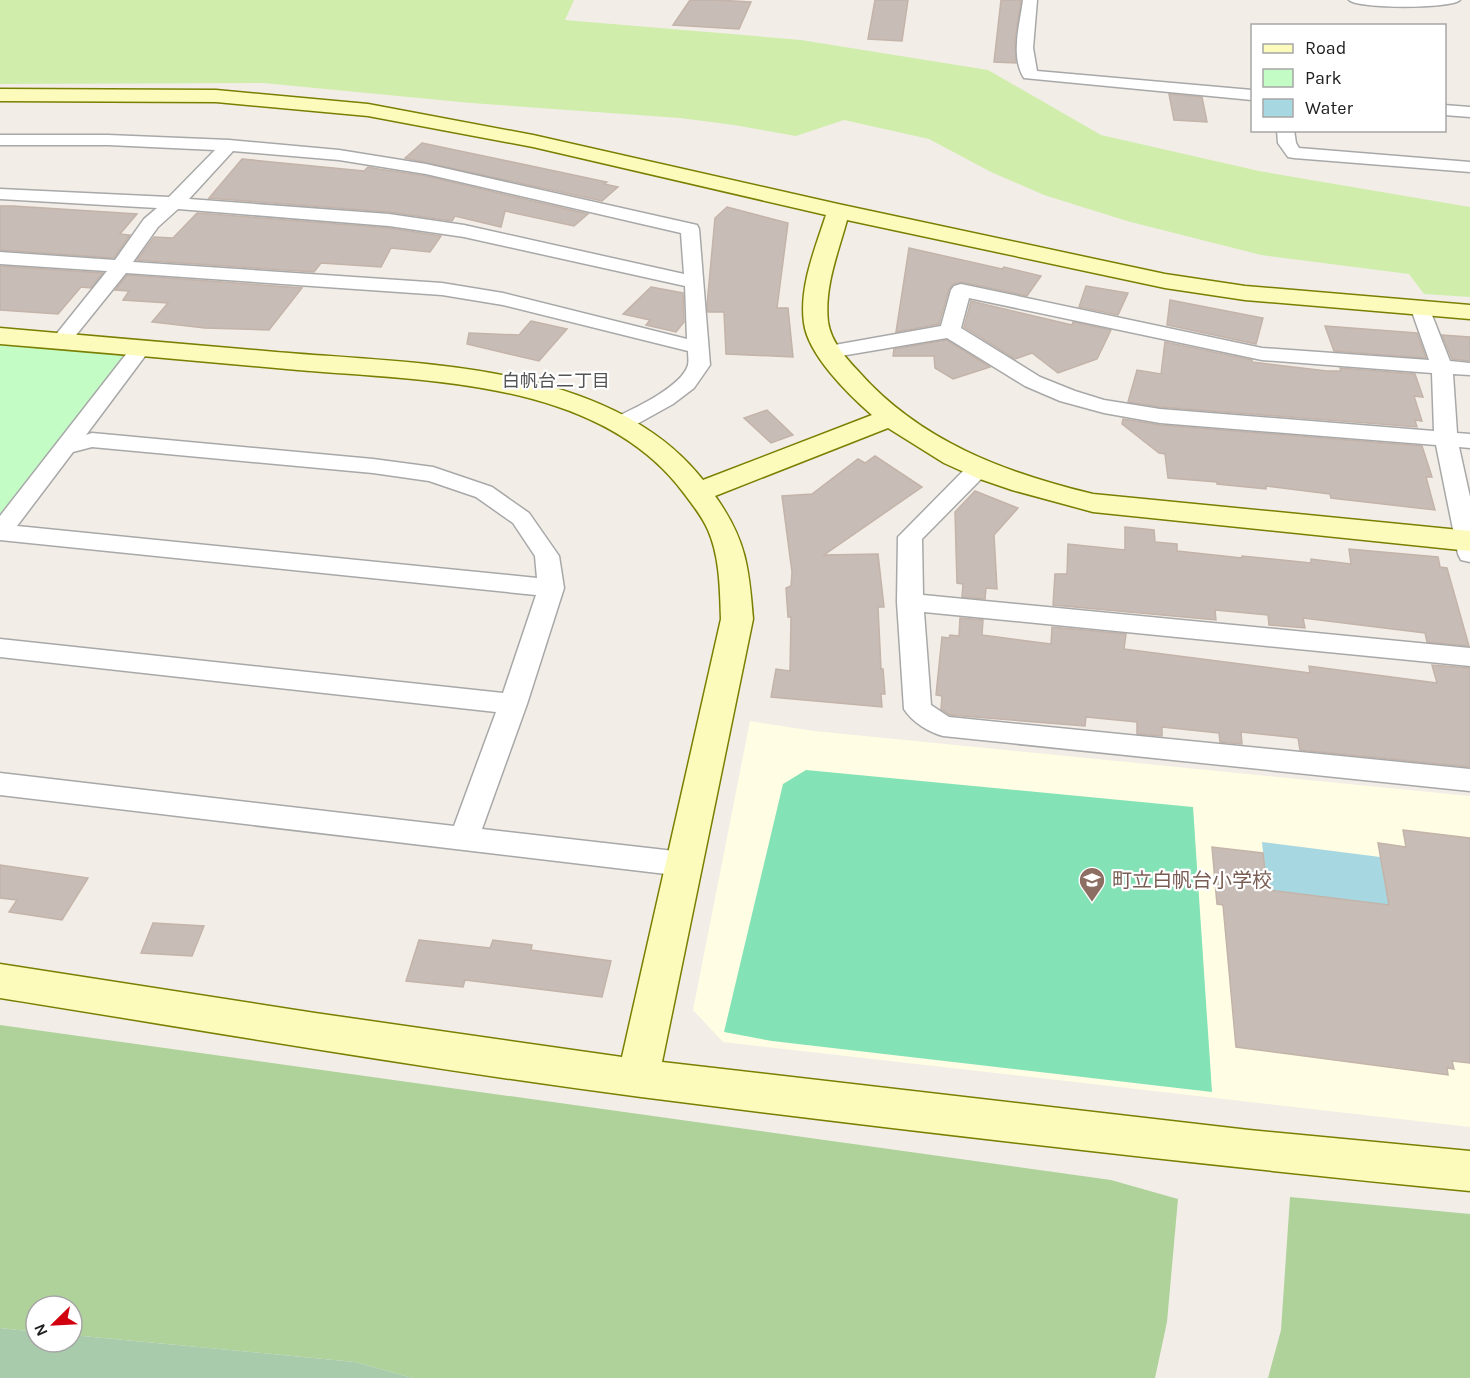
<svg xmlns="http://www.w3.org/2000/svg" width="1470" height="1378" viewBox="0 0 1470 1378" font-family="Karla,'Noto Sans JP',sans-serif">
<rect width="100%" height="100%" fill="#f2eee7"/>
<!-- education -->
<polygon fill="#fffde3" points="750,721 814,731 1470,796 1470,1127 723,1042 693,1010"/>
<!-- grass -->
<polygon fill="#d0edac" points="0,0 574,0 565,20 801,40 988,70 1101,135 1259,171 1470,207 1470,297 1424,294 1409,274 1261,255 1127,221 1044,195 991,172 929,139 844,120 796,136 734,125 680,118 471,103 263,83 0,84"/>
<!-- forest -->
<g fill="#afd29b">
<polygon points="0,1025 1111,1180 1178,1199 1167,1322 1155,1378 413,1378 355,1362 72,1335 72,1306 36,1306 36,1332 0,1328"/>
<polygon points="1290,1197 1470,1214 1470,1378 1268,1378 1281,1330"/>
</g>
<!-- cemetery -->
<polygon fill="#a8cbab" points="0,1328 36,1332 36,1342 72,1342 72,1335 355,1362 413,1378 0,1378"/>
<!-- park -->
<polygon fill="#c4fcc5" points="0,344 131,353 0,520"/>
<!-- pitch -->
<polygon fill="#83e3b7" points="806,770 1193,807 1212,1092 772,1041 724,1032 783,784"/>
<!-- water -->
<polygon fill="#a7d7e0" points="1262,842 1380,857 1389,905 1267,890"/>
<!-- building -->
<g fill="#c7bdb6" stroke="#c4b3a9" stroke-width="1.5">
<polygon points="690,0 717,0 751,2 739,29 673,25"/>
<polygon points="875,0 908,0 902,41 868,39"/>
<polygon points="1001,0 1021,0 1015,40 1016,63 994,62"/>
<polygon points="1169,94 1202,97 1207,122 1174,120"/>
<polygon points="422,143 607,182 604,184 618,187 602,201 405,158"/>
<polygon points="242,159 364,171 368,167 379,169 426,176 588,214 574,226 505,211 501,227 455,216 452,221 389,212 209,198"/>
<polygon points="0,206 13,206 137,214 120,234 130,235 114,258 0,250"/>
<polygon points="727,207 788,223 777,308 788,308 793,357 726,354 724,312 708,312 707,305 715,218"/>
<polygon points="197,213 389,228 441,236 430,252 391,248 381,267 321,263 314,272 137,260 154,237 173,238"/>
<polygon points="909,248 1002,269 1004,267 1041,276 1027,296 961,282 953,284 949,289 939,324 896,332"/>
<polygon points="0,266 103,273 91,288 81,287 58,314 0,310"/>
<polygon points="127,275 302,288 269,330 205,328 152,322 168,303 123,300 129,291 115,290"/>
<polygon points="1086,286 1128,293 1118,315 1079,307"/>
<polygon points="651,287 683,293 684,322 676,332 646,325 650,320 623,314"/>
<polygon points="1170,300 1263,318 1256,344 1167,325"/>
<polygon points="971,301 1072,325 1073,322 1111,330 1097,359 1058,373 1032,353 1015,359 964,327"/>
<polygon points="531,321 567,329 539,361 467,344 469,333 519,335"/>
<polygon points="1325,326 1417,333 1426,358 1334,351"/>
<polygon points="1442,335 1470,337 1470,361 1452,359"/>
<polygon points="947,340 990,367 953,379 935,368 934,356 893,356 894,349"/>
<polygon points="1165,342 1252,360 1252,362 1327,371 1341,371 1340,368 1415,374 1423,397 1414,396 1422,421 1415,420 1417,427 1160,407 1128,402 1137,370 1161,374"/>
<polygon points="767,410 793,435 771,443 744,418"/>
<polygon points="1123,419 1160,425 1422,446 1432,477 1426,477 1435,510 1331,498 1330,494 1266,486 1266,489 1217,484 1217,482 1168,478 1165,454 1159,453 1122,424"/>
<polygon points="875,456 922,487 824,555 878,554 884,607 878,607 881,669 883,669 885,694 881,694 882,707 771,697 776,669 790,671 791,617 788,617 786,588 791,586 792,572 782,496 812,494 858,459 865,463"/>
<polygon points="975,491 1018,508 994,535 997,589 986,588 985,599 962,597 963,584 957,583 955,512"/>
<polygon points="1125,527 1154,530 1155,542 1177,544 1177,551 1242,558 1242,556 1311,563 1311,559 1351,564 1349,549 1438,557 1440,567 1447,568 1469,646 1427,642 1425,633 1303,618 1305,628 1269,625 1268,615 1215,610 1216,620 1053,605 1055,574 1067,574 1068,544 1125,550"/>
<polygon points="960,618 983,620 982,635 1051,644 1052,627 1126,634 1124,649 1310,673 1309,666 1437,683 1432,665 1470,668 1470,767 1300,750 1298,738 1241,732 1242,744 1220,742 1219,733 1162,727 1162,736 1137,734 1137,722 1086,717 1085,726 950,715 941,709 942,696 936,695 942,637 949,638 950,635 959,636"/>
<polygon points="1403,830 1470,838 1470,1063 1452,1061 1454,1069 1447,1068 1448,1075 1236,1047 1223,905 1217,904 1212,847 1263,853 1267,890 1389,905 1378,843 1406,847"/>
<polygon points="0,865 88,878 62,920 9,912 17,900 0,898"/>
<polygon points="153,923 204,926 192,956 141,953"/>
<polygon points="419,940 490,948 493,940 532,945 531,950 611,961 602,997 465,980 463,987 406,981"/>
</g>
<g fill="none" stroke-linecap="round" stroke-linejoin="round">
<!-- street casing -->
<g stroke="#a8a8a8" stroke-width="3">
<g id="street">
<path d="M 1023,0 L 1037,0 L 1033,48 L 1037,71 L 1252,90 L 1252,100 L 1024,78 C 1010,56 1020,24 1023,0 Z"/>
<path d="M 1349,0 L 1460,0 C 1452,9 1357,9 1349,0 Z"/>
<polygon points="1444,105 1470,107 1470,117 1444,115"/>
<polygon points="1277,130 1294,130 1296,143 1299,148 1470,162 1470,172 1294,158 1288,157 1278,143"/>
<path d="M 0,135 L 108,135 L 229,140 L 339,150 L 426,164 L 697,225 L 699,229 L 710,365 L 694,388 L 673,404 L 628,429 L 620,431 L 612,429 L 609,424 L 612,419 C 631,410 682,387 688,365 C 689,361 688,355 688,351 L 503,305 L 442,295 L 126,273 L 68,345 L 61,347 L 54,345 L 51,341 L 54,337 L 107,271 L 0,264 L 0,252 L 115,260 L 144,219 L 157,208 L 0,199 L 0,189 L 169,197 L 215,150 L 108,145 L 0,145 ZM 233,151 L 339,160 L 426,174 L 681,233 L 684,274 L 464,225 L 389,214 L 189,199 ZM 178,209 L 389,226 L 464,237 L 685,286 L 687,339 L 503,293 L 442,283 L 133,262 L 158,227 Z"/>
<path d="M 961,284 L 1262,348 L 1429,360 L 1411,309 L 1414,305 L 1428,305 L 1450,361 L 1470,363 L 1470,375 L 1453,374 L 1457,433 L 1470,434 L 1470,448 L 1459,447 L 1470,497 L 1470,562 L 1461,560 L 1458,554 L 1436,445 L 1160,423 L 1104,413 L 1060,401 L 1025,386 L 947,338 L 829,358 L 822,356 L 818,352 L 822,348 L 829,346 L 941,326 L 951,290 L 954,286 ZM 969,298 L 1262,360 L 1432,373 L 1434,431 L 1160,409 L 1104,400 L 1075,391 L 1040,377 L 961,328 Z"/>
<path d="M 141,342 L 148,344 L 151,348 L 86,435 L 92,433 L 373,459 L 433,467 L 492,487 L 529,513 L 559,556 L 564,588 L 527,704 L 482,829 L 683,852 L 694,856 L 698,864 L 694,872 L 683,876 L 0,795 L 0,773 L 454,826 L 496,712 L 0,657 L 0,639 L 503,693 L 536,595 L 0,540 L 0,516 L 134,344 ZM 92,447 L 373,473 L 429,481 L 476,497 L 513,523 L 535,556 L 537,578 L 17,526 L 73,452 Z"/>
<path d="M 978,462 L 986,464 L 990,469 L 986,474 L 922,539 L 923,595 L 1470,648 L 1470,666 L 924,612 L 931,705 L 949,717 L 1470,769 L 1470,791 L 943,736 C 929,732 912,722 904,709 L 897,602 L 898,537 L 970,464 Z"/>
</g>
</g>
<!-- secondary casing -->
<g stroke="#7a7f01" stroke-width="3">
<path id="secondary" d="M 0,89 L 216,90 L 368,104 L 533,135 L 838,204 L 1165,274 L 1245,286 L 1470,305 L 1470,319 L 1245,300 L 1165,288 L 847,220 C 838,253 824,287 828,322 C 831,342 846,358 859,372 C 920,441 1005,473 1093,494 L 1470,531 L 1470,551 L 1093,512 L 1012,490 L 977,478 L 944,463 L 888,428 L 715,496 C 746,539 749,568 753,619 L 662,1062 L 1249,1130 L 1470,1151 L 1470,1191 C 1193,1164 917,1132 641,1097 C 426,1069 213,1032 0,998 L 0,964 L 315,1013 L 622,1057 L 721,619 C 720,590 720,557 708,530 C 702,516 692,504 683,492 C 598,379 426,381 298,370 C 199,361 99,352 0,344 L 0,328 C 92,336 184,344 276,352 C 414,364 610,361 703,480 L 872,415 C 849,395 808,355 804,323 C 799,287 815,249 826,215 L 533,147 L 368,116 L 216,102 L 0,101 Z"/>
</g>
<!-- street -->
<use href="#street" fill="#fff" fill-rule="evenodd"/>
<!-- secondary -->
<use href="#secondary" fill="#fcfbbb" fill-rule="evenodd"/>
</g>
<!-- icons -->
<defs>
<g id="school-pin" transform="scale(1.35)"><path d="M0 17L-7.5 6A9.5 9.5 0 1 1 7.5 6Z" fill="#8d6e63" stroke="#fff"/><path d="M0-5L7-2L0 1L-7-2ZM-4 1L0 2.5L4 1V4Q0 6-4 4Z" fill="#fff"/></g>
</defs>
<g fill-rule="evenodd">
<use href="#school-pin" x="1092" y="880"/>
</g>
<g text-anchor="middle" stroke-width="4.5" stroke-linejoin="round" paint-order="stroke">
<!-- far-neighbourhood labels -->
<g font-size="18" fill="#545454" stroke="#fff">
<text x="556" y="387">白帆台二丁目</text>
</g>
<!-- education labels -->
<g font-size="20" fill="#785e54" stroke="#fff" text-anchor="start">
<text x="1112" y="887">町立白帆台小学校</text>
</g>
</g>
<!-- legend -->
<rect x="1251" y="24" width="195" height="108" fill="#ffffff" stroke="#a6a6a6" stroke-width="1.5"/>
<rect x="1263" y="44" width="30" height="9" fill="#fcfbbb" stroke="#a6a6a6" stroke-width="1.5"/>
<text x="1305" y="54" font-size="18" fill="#212121">Road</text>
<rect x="1263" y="69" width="30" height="18" fill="#c4fcc5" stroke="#a6a6a6" stroke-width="1.5"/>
<text x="1305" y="84" font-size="18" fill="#212121">Park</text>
<rect x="1263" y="99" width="30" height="18" fill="#a7d7e0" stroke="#a6a6a6" stroke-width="1.5"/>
<text x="1305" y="114" font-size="18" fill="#212121">Water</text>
<!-- north arrow -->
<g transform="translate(54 1324) rotate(246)"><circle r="28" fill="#ffffff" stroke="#a6a6a6" stroke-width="1.5"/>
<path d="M0-4.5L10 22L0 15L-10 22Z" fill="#d2000e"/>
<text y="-9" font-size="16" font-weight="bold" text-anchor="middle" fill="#212121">N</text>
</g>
</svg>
